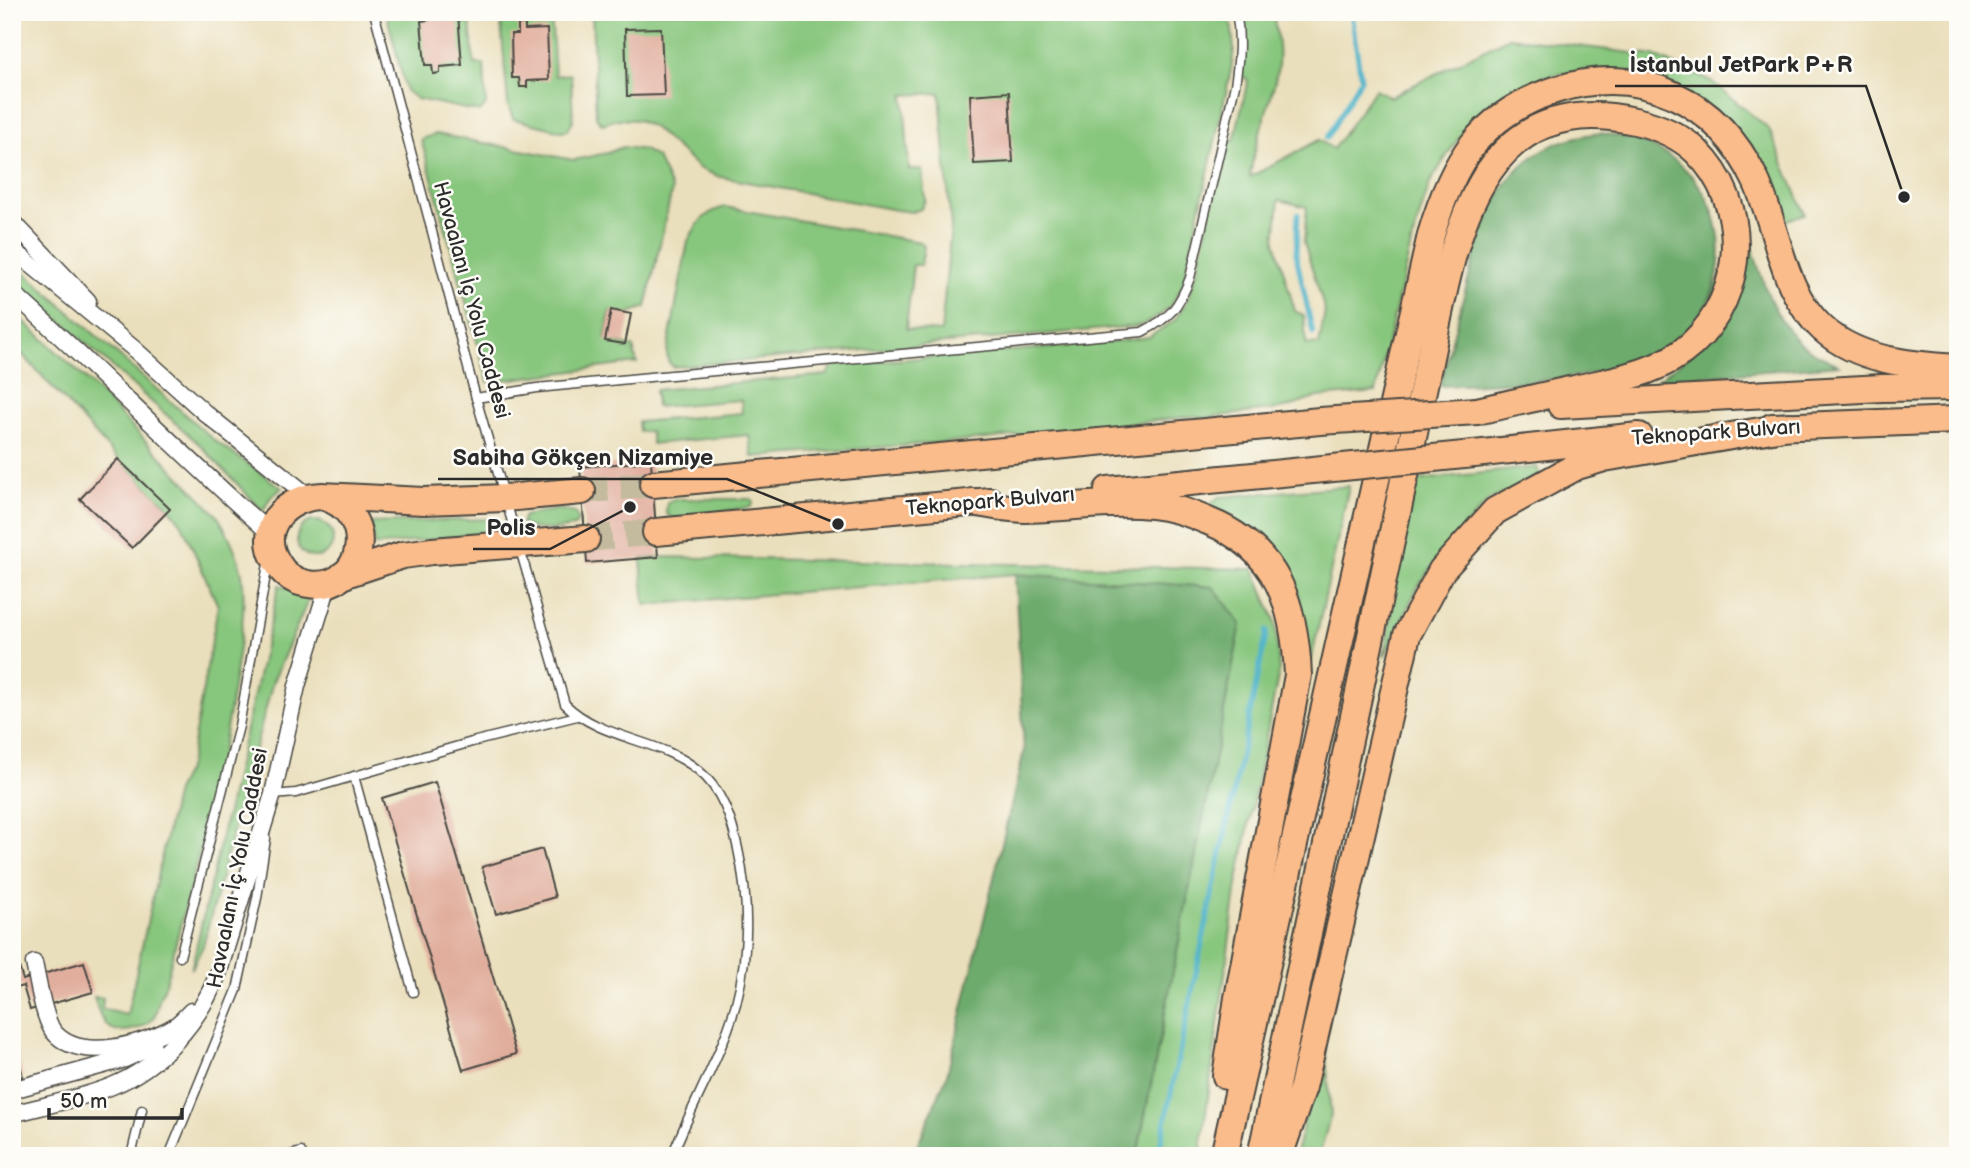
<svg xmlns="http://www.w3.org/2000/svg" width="1970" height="1168" viewBox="0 0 1970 1168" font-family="'Balsamiq Sans',sans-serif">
<rect width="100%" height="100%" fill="#fdfcf7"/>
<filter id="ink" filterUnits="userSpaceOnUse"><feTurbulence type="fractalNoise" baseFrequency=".0143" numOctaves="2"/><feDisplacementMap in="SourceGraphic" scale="14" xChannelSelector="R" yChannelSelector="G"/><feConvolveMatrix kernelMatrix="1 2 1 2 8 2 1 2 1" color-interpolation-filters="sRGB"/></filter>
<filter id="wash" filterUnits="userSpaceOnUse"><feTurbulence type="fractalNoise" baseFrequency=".00686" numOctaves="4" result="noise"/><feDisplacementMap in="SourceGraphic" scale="28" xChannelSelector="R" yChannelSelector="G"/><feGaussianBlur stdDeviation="1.57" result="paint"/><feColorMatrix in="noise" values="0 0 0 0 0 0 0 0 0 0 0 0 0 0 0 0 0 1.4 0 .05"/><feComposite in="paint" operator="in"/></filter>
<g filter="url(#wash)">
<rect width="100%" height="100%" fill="#eadfbc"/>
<!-- green -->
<g fill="#87c67d" stroke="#597854" stroke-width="2" fill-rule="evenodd">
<polygon points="386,12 469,12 474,64 484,64 486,105 480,112 417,99 406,91"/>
<polygon points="500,12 551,12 555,76 571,74 573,121 568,130 561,131 513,119 508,104"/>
<path d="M 592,12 L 1230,12 L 1234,49 L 1231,70 L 1183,284 C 1172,307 1162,318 1138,326 L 673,367 L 668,361 L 667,352 L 688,241 C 697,223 705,212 725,207 L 920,242 L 924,246 L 921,265 L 913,265 L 906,329 L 941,332 L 951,228 L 940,93 L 904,95 L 909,170 L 922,169 L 925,200 L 921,209 L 912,212 L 896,210 L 720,177 L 700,169 L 653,127 L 638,120 L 618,119 L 602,124 L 596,117 Z"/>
<path d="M 1241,12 L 1273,12 C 1276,32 1281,51 1277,72 C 1270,107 1254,141 1250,177 L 1319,140 L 1333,149 L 1375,89 L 1390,97 L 1509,37 L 1655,56 L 1711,81 L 1769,129 L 1805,214 L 1784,221 L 1761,167 L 1638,73 L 1594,69 L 1545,76 L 1511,92 L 1487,109 L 1464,131 L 1449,152 L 1430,183 L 1412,240 L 1376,392 L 1318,397 L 1286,408 L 1203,418 L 1196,416 L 976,440 L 752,457 L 749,435 L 652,444 L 650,431 L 639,432 L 638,422 L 742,413 L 741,400 L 656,407 L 655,390 L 827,375 L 833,365 L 1096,344 L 1149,337 L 1175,320 L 1188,300 L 1198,267 L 1226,143 L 1234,141 L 1248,80 L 1240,75 L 1244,29 ZM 1279,200 L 1307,207 L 1304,242 L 1325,311 L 1319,345 L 1306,344 L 1304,316 L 1295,311 L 1275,241 Z"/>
<polygon points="436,134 574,160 607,153 623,147 644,150 657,158 672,190 646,307 627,314 610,311 605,339 633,347 637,363 488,382 421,139"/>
<polygon points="12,261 214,440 282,488 270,498 263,511 198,443 12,278"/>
<path d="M 12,310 L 87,380 L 217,515 C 228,533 238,553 242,574 C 247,609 239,646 234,681 C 219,785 190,887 164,989 C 157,997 159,1006 155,1015 C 149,1028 121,1036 109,1027 C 101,1021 97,1007 94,997 L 103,998 L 102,1009 L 127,1015 L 176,791 L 189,766 L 218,606 L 182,524 L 170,509 L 118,459 L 12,343 Z"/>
<polygon points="1537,467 1540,476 1489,500 1448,545 1418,586 1384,657 1412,481"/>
<polygon points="1349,486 1306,685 1306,633 1298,591 1267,545 1205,508 1219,497"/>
<polygon points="674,499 751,499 754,502 751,507 676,519 671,518 666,513 667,503"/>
<path d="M 559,509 L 575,513 L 578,519 L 576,525 C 563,531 532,532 521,523 L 524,516 Z"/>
<polygon points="493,519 496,520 498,527 494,532 375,546 371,523"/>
<circle cx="315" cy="539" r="18"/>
<polygon points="659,557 1254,569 1275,620 1279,671 1237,885 1200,1156 1137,1156 1241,624 1213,587 1015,574 645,605 641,559"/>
<polygon points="279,585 310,596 273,681 203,946 191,970"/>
<polygon points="1325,1045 1331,1115 1319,1156 1295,1156"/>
</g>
<!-- forest -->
<g fill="#6dab6c" stroke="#4c6b4c" stroke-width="2">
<path d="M 1601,133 C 1631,138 1660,145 1683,167 C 1737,217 1731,305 1668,346 C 1610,384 1508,382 1440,386 C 1449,353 1457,320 1466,288 C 1486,208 1507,142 1601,133 Z"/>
<path d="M 1744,217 C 1756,258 1766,309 1797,340 C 1809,352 1824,358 1839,365 L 1657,380 L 1689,356 Z"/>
<polygon points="1015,574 1213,587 1241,624 1137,1156 913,1156 947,1075 1024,751"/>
</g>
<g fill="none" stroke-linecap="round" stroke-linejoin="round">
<!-- stream -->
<g stroke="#49b1c8" stroke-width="5">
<polyline points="1327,138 1361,79 1351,12"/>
<polyline points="1298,214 1296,255 1313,333"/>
<polyline points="1158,1156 1267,631"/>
</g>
</g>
<g id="blocks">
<!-- building -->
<g fill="#e1ae9d">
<polygon points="428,12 436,12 436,16 458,14 462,65 440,67 440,73 433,74 432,65 425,65 421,21 429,20"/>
<polygon points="518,24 525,24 525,30 547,29 549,80 527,81 527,87 520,87 519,78 512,78 511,34 518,34"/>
<polygon points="661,28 664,95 627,96 625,29"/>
<polygon points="1009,92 1013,162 974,164 970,95"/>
<polygon points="611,310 631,314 625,344 605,341"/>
<polygon points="118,459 170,509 132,548 80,499"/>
<polygon points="651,461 658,557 587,563 580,467"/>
<polygon points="435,782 516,1054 463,1070 382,798"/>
<polygon points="542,849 555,897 496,914 482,867"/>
<polygon points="12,944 23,980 84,962 93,992 30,1010 23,986 12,989"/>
<polygon points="13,1040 23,1076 12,1079 12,1041"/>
</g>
</g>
</g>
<g filter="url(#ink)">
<use href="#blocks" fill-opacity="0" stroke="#484641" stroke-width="2"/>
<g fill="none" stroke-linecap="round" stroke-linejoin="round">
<!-- trunk-tunnel -->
<g stroke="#c4bb9f" stroke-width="26" stroke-dasharray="26 13" stroke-linecap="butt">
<polyline points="582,491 653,484"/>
<polyline points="586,539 656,532"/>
</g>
<!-- service casing -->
<g stroke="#484641" stroke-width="11">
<g id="service">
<path d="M 374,12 L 476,398 L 565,704 C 601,740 659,738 698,770 C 722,789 732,821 738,849 C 751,908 749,972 728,1029 C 712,1072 689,1112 672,1156"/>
<path d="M 476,398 L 537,388 L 650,377 L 1142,332 C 1170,318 1179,307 1190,278 L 1235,85 C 1239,60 1241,37 1236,12"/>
<polyline points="354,776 413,992"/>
<polyline points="273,795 296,793 472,742 577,716"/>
<polyline points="180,957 239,726 268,564"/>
<polyline points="131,1156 142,1110"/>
<polyline points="169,1156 237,990 257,898 266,839"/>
<polyline points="287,1156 301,1152 302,1156"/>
</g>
</g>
<!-- minor casing -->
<g stroke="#484641" stroke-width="19">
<g id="minor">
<polyline points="12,221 88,301"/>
<polyline points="12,249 133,348 205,413 308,496"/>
<path d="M 12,292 C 100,371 182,456 271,534"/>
<path d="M 34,963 C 38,981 43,1016 53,1031 C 79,1064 145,1044 175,1026 C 181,1022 186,1016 191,1011"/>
<polyline points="12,1090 125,1059 153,1046"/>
<path d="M 12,1114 C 45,1105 80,1099 112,1086 C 161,1066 199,1022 218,974 L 273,794 L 297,686 L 329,582"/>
</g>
</g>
<!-- trunk casing -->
<g stroke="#484641" stroke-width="30">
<g id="trunk">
<polyline points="1561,405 1882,388 1958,387"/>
<polyline points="1772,427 1958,420"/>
<polyline points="1474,454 1639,436"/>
<polyline points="653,484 1320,421"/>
<polyline points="1108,490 1323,469"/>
<path d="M 322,496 C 380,512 365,593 308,584 C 295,582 284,575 278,564 C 255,529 285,497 322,496 L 424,501 L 505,498 L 582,491"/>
<path d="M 972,502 C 989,505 1007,509 1025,509 C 1067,508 1109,501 1152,505 C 1172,507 1190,513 1208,521 C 1278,549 1295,605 1298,675 L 1238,998 L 1226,1076"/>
<polyline points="656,532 990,501"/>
<polyline points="343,575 403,555 432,551 586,539"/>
<path d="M 1224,1156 L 1431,235 C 1452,163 1479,115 1555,90 C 1641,63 1718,100 1756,181 C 1779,231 1781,291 1823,329 C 1859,361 1911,365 1958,368"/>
<path d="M 1261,1156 L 1426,376 C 1441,310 1451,226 1490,170 C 1525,119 1578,108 1635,121 C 1657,126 1679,135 1696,151 C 1750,203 1747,294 1692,344 C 1659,374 1616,379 1575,389 C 1542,396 1509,404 1477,411"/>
<polyline points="1279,1156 1303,1087 1407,635 1442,570 1495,511 1577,466 1604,458 1789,426"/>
</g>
</g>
<!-- service -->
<use href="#service" stroke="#fff" stroke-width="8"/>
<!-- minor -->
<use href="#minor" stroke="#fff" stroke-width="16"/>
<!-- trunk -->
<use href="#trunk" stroke="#fabc8b" stroke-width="26"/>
<!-- trunk-bridge casing -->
<g stroke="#484641" stroke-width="30" stroke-linecap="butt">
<g id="trunk-bridge">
<polyline points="1320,421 1477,411"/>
<polyline points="1323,469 1474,454"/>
</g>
</g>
<!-- trunk-bridge -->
<use href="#trunk-bridge" stroke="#fabc8b" stroke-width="26"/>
</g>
</g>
<g text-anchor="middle" stroke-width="5" stroke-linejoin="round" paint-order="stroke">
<!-- street labels -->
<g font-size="21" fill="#2b2b2b" stroke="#fdfcf7">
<text transform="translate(472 300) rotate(75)" y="7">Havaalanı İç Yolu Caddesi</text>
<text transform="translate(1716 432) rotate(-4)" y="7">Teknopark Bulvarı</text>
<text transform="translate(990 501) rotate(-5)" y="7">Teknopark Bulvarı</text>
<text transform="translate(237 868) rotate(-79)" y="7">Havaalanı İç Yolu Caddesi</text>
</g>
</g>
<!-- callouts -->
<path fill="none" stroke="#2b2b2b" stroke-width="2.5" d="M1904 197L1866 86H1615M838 524L727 479H438M630 507L550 549H473"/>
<g fill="#2b2b2b" stroke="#fdfcf7" stroke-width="2.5">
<circle cx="1904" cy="197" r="7"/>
<circle cx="838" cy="524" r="7"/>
<circle cx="630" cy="507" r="7"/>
</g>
<g font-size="23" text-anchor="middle" font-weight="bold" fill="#2b2b2b" stroke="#fdfcf7" stroke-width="5" stroke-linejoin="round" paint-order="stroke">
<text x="1741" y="72">İstanbul JetPark P+R</text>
<text x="583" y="465">Sabiha Gökçen Nizamiye</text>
<text x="511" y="535">Polis</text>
</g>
<!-- margin -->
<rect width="1970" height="1168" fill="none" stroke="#fdfcf7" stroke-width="42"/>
<!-- scale -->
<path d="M49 1108v10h133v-10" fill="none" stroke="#2b2b2b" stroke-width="3.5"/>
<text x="60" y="1108" font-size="21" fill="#2b2b2b" stroke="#fdfcf7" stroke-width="5" paint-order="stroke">50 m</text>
</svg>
